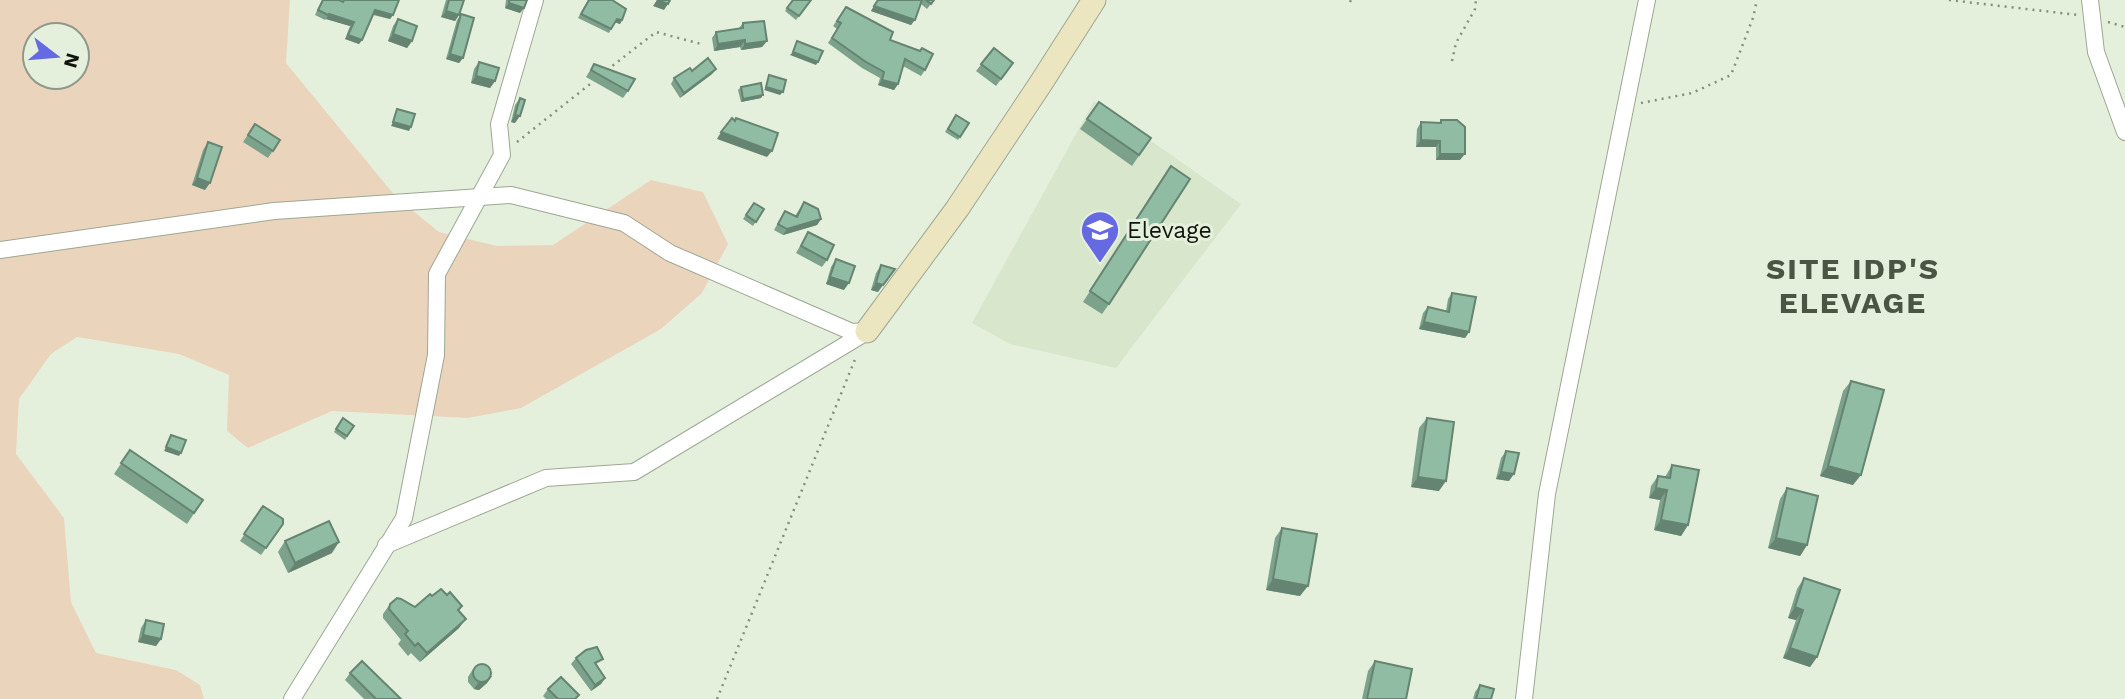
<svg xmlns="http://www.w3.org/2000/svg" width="2125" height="699" viewBox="0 0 2125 699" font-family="'Work Sans',sans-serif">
<rect width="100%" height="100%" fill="#e5f0dc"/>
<!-- built -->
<polygon fill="#d8e6cb" points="1094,101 1241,204 1116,368 1010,344 972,323"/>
<!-- green -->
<path fill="#ead5bc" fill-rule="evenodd" d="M 0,0 L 290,0 L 286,63 L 396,197 L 439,232 L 497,246 L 553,245 L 651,180 L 703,192 L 728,244 L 702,293 L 661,329 L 521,408 L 468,418 L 332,411 L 248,448 L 227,431 L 229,375 L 179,354 L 77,337 L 51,354 L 19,399 L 16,454 L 64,518 L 71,602 L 96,653 L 176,670 L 200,685 L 204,699 L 0,699 ZM 35,35 L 77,35 L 77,77 L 35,77 Z"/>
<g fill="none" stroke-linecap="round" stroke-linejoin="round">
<!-- street casing -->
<g stroke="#9da794" stroke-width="18">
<g id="street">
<polyline points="2090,0 2096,52 2125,132"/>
<polyline points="0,250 274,211 511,195 624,223 670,253 852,332 867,331"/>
<polyline points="386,545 546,478 634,472 865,333"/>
<polyline points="292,699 404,518 436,355 437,274 502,155 499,124 535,0"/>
<polyline points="1524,699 1547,494 1647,0"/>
</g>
</g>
<!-- secondary casing -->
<g stroke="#9da794" stroke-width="25">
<polyline id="secondary" points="867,331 957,209 1041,83 1094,0"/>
</g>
<!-- path -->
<g stroke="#858d7f" stroke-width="2.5" stroke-dasharray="2 5" stroke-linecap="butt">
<polyline points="1949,0 2078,15"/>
<polyline points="1350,2 1351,0"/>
<polyline points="2108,22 2125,27"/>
<polyline points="1452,61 1456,43 1475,9 1476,0"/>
<polyline points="607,70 656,32 701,44"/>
<polyline points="1641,103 1692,93 1731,75 1753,18 1757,0"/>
<polyline points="517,142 594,81"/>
<polyline points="717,699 856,357"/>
</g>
<!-- street -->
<use href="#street" stroke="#fff" stroke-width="16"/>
<!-- secondary -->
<use href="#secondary" stroke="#ebe5c0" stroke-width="23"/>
</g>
<!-- wall -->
<g fill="#7ca28c">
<polygon points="322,0 339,0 342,1 343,0 399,0 393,15 390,19 373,15 362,40 359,44 345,39 350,26 326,19 325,20 315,15"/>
<polygon points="446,0 464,0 459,15 455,21 441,17"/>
<polygon points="506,0 527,0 520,13 505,8"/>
<polygon points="588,0 622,20 620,24 615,22 609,33 578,18"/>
<polygon points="793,0 811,0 796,20 785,11"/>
<polygon points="878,0 934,0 927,9 921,4 911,25 871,11"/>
<polygon points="846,7 890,40 925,70 921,76 903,66 898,84 894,90 878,85 880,78 862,68 828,43 837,29 833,26"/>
<polygon points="461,14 463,58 459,63 446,59 457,20"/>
<polygon points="398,19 412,41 407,48 388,41 393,26"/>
<polygon points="743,23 767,41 762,47 741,50 740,47 714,51 712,38 716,32 739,28"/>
<polygon points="994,48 1008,70 996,86 976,71"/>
<polygon points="479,62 495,81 490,88 471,83 474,69"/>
<polygon points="594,64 628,91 623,98 586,77"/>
<polygon points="716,69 712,74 680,98 671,84 674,78 692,71"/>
<polygon points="741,87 761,98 741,102 738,90"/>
<polygon points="520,98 515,123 511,122 515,105"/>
<polygon points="1099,102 1151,138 1132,166 1080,129"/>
<polygon points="956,115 969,123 958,140 945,132"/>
<polygon points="1441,120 1460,160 1436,160 1436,147 1416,147 1417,129 1421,122 1439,123"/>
<polygon points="255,124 280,140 268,158 243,142"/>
<polygon points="208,142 205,190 192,185 203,150"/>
<polygon points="1163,177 1109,304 1102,314 1083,302"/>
<polygon points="804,202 821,219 817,225 783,235 774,230 785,211 795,216"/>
<polygon points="754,203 764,209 753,226 743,219"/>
<polygon points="808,232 827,260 822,267 796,253"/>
<polygon points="836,259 844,290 826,284 831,267"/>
<polygon points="881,265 878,292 871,290 876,273"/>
<polygon points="1452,293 1469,332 1465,338 1419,329 1423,313 1428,307 1446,311 1448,299"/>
<polygon points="1851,381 1853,485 1820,476 1843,391"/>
<polygon points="343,418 354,426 345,440 334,432"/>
<polygon points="1427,418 1439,491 1411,487 1419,428"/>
<polygon points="130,450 203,500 187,524 114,474"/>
<polygon points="1506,451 1509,481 1496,479 1501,458"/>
<polygon points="1672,465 1688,525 1681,536 1654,530 1660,500 1649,498 1651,486 1658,476 1665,477"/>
<polygon points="1787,488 1807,545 1800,556 1768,548 1780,499"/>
<polygon points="263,506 283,524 261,555 240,541"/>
<polygon points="1282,528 1300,596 1266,590 1275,538"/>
<polygon points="285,541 332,553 288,573 278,552"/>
<polygon points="1804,578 1817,657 1810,667 1783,658 1796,620 1788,618 1797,589"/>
<polygon points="447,595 462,606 459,611 459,628 420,662 411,653 408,656 398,644 401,640 383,618 383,614 390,604 415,607 432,596"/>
<polygon points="146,620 161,639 156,646 138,642 141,628"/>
<polygon points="576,658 598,665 597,666 605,678 601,684 591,691 571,664"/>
<polygon points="1375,661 1406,699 1362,699 1368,671"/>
<polygon points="473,669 492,676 487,683 479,690 474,689 468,682 468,677"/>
<polygon points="350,673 401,699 364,699 345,680"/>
<polygon points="1480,685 1491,699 1473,699 1475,692"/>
<polygon points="548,689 576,699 546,699 543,696"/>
</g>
<!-- shaded-wall -->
<g fill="#658472">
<polygon points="657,0 668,4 664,10 653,6"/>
<polygon points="509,3 524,8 520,13 505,8"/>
<polygon points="874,6 915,20 911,25 871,11"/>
<polygon points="375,10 393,15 390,19 372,14"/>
<polygon points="446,11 459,15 455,21 441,17"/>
<polygon points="329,14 354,22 350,26 326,19"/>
<polygon points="617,19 622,20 620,24 614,22"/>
<polygon points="393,34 412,41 407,48 388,41"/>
<polygon points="348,35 362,40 359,44 345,39"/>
<polygon points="745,40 740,47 714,51 718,44"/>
<polygon points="767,41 762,47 741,50 745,44"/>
<polygon points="793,52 818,62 816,65 790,55"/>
<polygon points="450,54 463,58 459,63 446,59"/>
<polygon points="716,69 712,74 680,98 684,93"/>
<polygon points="476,76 495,81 490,88 471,83"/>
<polygon points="882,80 898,84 894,90 878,85"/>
<polygon points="766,87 783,92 780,95 764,90"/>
<polygon points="763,95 761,98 741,102 743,99"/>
<polygon points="515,115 520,116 515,123 511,122"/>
<polygon points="393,122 411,127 409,131 391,126"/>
<polygon points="721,132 772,151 767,157 717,139"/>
<polygon points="1421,140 1440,141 1436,147 1416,147"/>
<polygon points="1440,154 1465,154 1460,160 1436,160"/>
<polygon points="197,178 210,183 205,190 192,185"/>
<polygon points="821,219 817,225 783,235 787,229"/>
<polygon points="895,269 878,292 871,290 876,283"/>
<polygon points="830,277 849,283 844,290 826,284"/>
<polygon points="1424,322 1469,332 1465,338 1419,329"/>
<polygon points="166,447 181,453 179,456 164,451"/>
<polygon points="1828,466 1861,475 1853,485 1820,476"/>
<polygon points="1501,472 1514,474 1509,481 1496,479"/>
<polygon points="1418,477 1446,481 1439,491 1411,487"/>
<polygon points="1656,488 1667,490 1660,500 1649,498"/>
<polygon points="1661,520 1688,525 1681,536 1654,530"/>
<polygon points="1776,538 1807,545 1800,556 1768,548"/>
<polygon points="339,542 332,553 288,573 295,563"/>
<polygon points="1273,579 1308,586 1300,596 1266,590"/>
<polygon points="1795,607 1803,610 1796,620 1788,618"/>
<polygon points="466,619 459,628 420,662 427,653"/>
<polygon points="143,635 161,639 156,646 138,642"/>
<polygon points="1790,648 1817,657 1810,667 1783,658"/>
<polygon points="492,676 487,683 479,690 474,689 479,682"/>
<polygon points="605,678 601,684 591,691 595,685"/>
</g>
<!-- building -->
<g fill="#90bca3" stroke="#658472" stroke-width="2">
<polygon points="323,0 339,0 343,2 344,0 399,0 393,15 375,10 362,40 348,35 354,22 329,14 328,15 318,10"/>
<polygon points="449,0 464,0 459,15 446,11"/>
<polygon points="509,0 527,0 524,8 509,3"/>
<polygon points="589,0 612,0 626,9 622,20 617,19 611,29 581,14"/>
<polygon points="657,0 670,0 668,4"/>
<polygon points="793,0 811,0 799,16 787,8"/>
<polygon points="878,0 922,0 915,20 874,6"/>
<polygon points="926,0 934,0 931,4"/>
<polygon points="846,7 893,32 890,40 920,51 922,48 933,54 925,70 905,59 898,84 882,80 884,72 866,62 832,38 841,23 837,21"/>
<polygon points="461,14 474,18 463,58 450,54"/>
<polygon points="398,19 417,26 412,41 393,34"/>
<polygon points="764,21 767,41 745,44 745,40 718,44 716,32 743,28 743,23"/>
<polygon points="797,41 823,51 818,62 793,52"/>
<polygon points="994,48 1013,63 1001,79 981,64"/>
<polygon points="708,58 716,69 684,93 674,78 690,68 692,71"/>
<polygon points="479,62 499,68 495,81 476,76"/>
<polygon points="594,64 635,79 628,91 591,70"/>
<polygon points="769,75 786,80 783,92 766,87"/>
<polygon points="761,83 763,95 743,99 741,87"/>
<polygon points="520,98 525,100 520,116 515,115"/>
<polygon points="1099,102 1151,138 1139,155 1087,119"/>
<polygon points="397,109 415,114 411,127 393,122"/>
<polygon points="956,115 969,123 960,137 948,129"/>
<polygon points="732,118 735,121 736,118 778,133 772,151 721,132"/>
<polygon points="1441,120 1457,120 1465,127 1465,154 1440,154 1440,141 1421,140 1421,122 1441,123"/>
<polygon points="255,124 280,140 273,151 248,135"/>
<polygon points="208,142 222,147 210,183 197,178"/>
<polygon points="1171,166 1190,179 1109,304 1090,291"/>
<polygon points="804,202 818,209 821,219 787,229 778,224 785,211 797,217"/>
<polygon points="754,203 764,209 756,222 746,215"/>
<polygon points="808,232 834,245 827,260 801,246"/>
<polygon points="836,259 855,266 849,283 830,277"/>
<polygon points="881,265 895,269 883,285 876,283"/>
<polygon points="1452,293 1476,297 1469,332 1424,322 1428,307 1449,312"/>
<polygon points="1851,381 1884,390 1861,475 1828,466"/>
<polygon points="343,418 354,426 347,436 336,429"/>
<polygon points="1427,418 1454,422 1446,481 1418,477"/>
<polygon points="171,435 186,440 181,453 166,447"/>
<polygon points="130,450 203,500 194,513 121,463"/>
<polygon points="1506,451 1519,453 1514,474 1501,472"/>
<polygon points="1672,465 1699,470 1688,525 1661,520 1667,490 1656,488 1658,476 1670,478"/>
<polygon points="1787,488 1818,496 1807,545 1776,538"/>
<polygon points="263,506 283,519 283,524 266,548 244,534"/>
<polygon points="329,521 339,542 295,563 285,541"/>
<polygon points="1282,528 1317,534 1308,586 1273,579"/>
<polygon points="1804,578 1840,590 1817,657 1790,648 1803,610 1795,607"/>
<polygon points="441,589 447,595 450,592 462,606 458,610 466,619 427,653 418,643 415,646 405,634 408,631 389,609 390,604 397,598 401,599 415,607 430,594 432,596"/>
<polygon points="146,620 164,624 161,639 143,635"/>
<polygon points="597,647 603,659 595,663 605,678 595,685 576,658 586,650"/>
<polygon points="362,661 401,699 376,699 350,673"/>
<polygon points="1375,661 1412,669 1406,699 1367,699"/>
<circle cx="482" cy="673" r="9"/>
<polygon points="561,677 579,695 575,699 558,699 548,689"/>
<polygon points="1480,685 1494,689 1491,699 1476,699"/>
</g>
<!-- icons -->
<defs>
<g id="school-pin" transform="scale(2.0125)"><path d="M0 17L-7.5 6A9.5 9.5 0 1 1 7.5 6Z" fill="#656ae3" stroke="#e5f0dc"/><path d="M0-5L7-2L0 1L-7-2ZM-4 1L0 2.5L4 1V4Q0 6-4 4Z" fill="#fff"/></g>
</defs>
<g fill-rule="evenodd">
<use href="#school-pin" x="1100" y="230"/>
</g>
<g text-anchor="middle" stroke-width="6" stroke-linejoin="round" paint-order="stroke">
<!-- poi labels -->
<g font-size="23" fill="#11150e" stroke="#e5f0dc" text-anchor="start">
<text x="1127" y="238">Elevage</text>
</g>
<!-- district labels -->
<g font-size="30" font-weight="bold" letter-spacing="2" fill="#4c5544" stroke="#e5f0dc">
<text x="1853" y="279">SITE IDP'S<tspan x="1853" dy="34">ELEVAGE</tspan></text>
</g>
</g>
<!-- north arrow -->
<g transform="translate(56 56) rotate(106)"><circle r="33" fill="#e5f0dc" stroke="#90988a" stroke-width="2"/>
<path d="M0-5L12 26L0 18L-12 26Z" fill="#656ae3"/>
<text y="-10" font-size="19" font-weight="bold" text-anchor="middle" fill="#11150e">N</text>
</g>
</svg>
